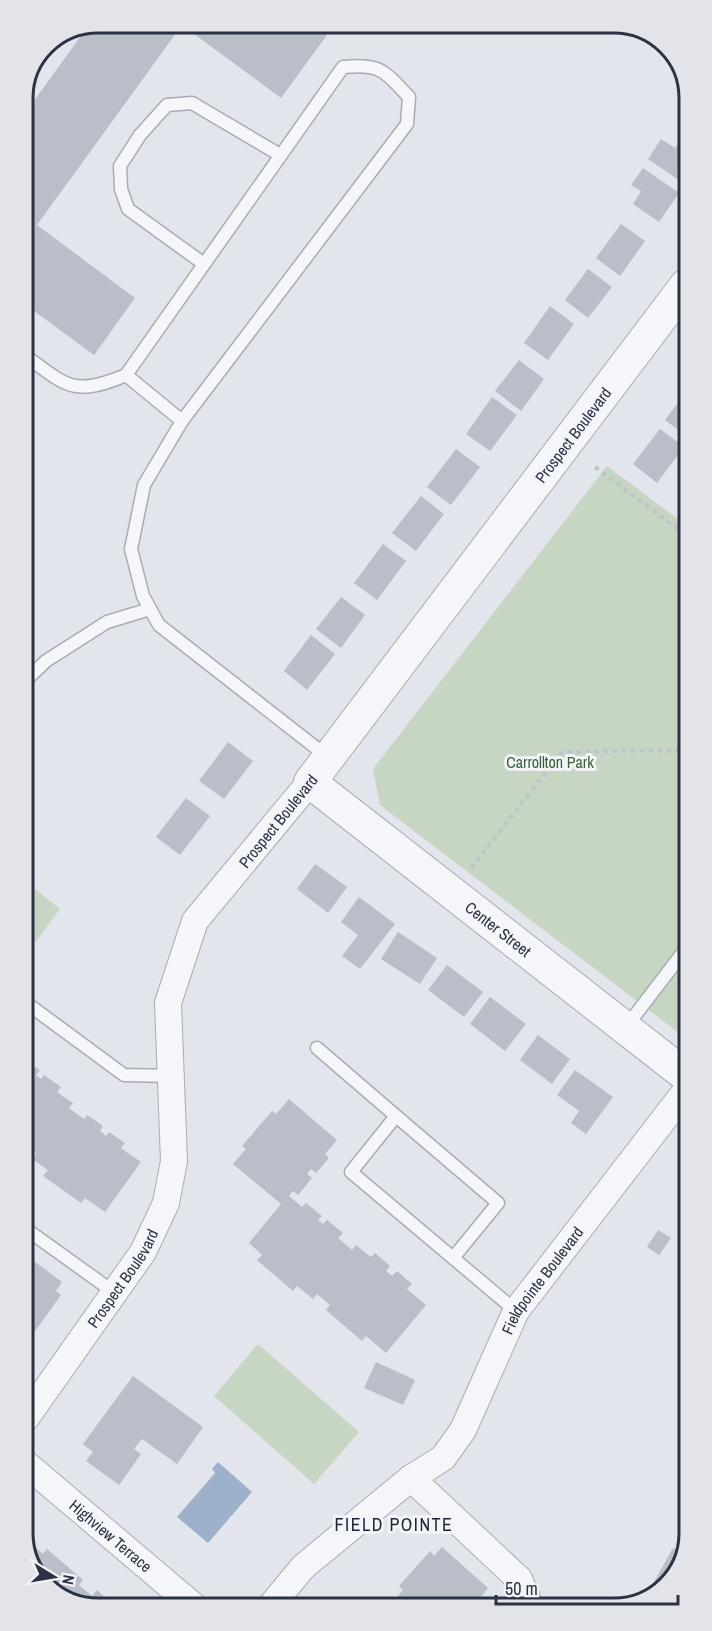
<svg xmlns="http://www.w3.org/2000/svg" width="712" height="1631" viewBox="0 0 712 1631" font-family="'Archivo Narrow',sans-serif">
<rect width="100%" height="100%" fill="#e2e5eb"/>
<!-- green -->
<g fill="#c7d5c3">
<polygon points="607,466 687,526 688,1040 380,805 373,769"/>
<polygon points="25,881 60,909 25,956"/>
<polygon points="258,1344 359,1432 314,1484 214,1396"/>
</g>
<!-- water -->
<polygon fill="#9db1cb" points="218,1462 252,1492 208,1543 177,1517 215,1473 212,1469"/>
<!-- building -->
<g fill="#b9bec8">
<polygon points="98,22 310,23 327,35 281,98 182,25 37,225 135,298 94,355 23,303 23,116 88,26"/>
<polygon points="686,132 686,185 648,159 661,139 675,148"/>
<polygon points="643,168 679,193 659,222 633,204 641,191 631,185"/>
<polygon points="621,224 645,241 620,276 596,258"/>
<polygon points="588,269 612,287 588,318 565,300"/>
<polygon points="550,306 574,324 548,360 524,343"/>
<polygon points="519,360 544,379 521,411 495,391"/>
<polygon points="686,392 686,436 665,420"/>
<polygon points="492,397 517,415 490,451 466,434"/>
<polygon points="660,429 684,447 657,483 633,464"/>
<polygon points="456,449 480,467 451,505 427,487"/>
<polygon points="421,496 444,514 416,551 392,533"/>
<polygon points="383,544 406,561 377,600 354,583"/>
<polygon points="341,597 365,615 341,648 316,629"/>
<polygon points="311,635 335,654 307,690 284,671"/>
<polygon points="228,742 253,761 224,799 199,781"/>
<polygon points="186,798 210,816 180,855 156,837"/>
<polygon points="315,864 347,887 328,913 297,889"/>
<polygon points="359,897 395,924 360,969 342,956 358,935 341,922"/>
<polygon points="398,932 437,958 420,984 381,959"/>
<polygon points="447,965 483,992 464,1017 428,990"/>
<polygon points="490,997 526,1024 505,1051 470,1024"/>
<polygon points="538,1035 570,1059 552,1084 520,1060"/>
<polygon points="25,1060 40,1070 36,1075 41,1079 44,1075 61,1087 57,1092 73,1103 69,1108 84,1119 87,1115 103,1126 100,1131 106,1136 109,1132 125,1143 121,1148 141,1162 105,1212 85,1198 81,1203 43,1176 48,1170 32,1159 36,1153 25,1146"/>
<polygon points="575,1070 613,1097 586,1134 571,1123 579,1111 557,1095"/>
<polygon points="289,1099 337,1140 325,1154 329,1158 316,1173 311,1169 307,1174 312,1178 298,1195 293,1191 289,1196 302,1207 306,1203 322,1216 318,1220 323,1224 327,1220 343,1233 338,1238 352,1250 356,1245 371,1257 375,1253 390,1266 386,1271 392,1276 397,1271 412,1284 407,1289 426,1305 386,1353 366,1336 362,1341 326,1310 330,1305 317,1294 313,1299 297,1286 293,1291 257,1260 262,1255 249,1243 281,1204 233,1164 246,1149 242,1146 272,1111 276,1114"/>
<polygon points="658,1230 671,1238 659,1255 647,1247"/>
<polygon points="26,1255 62,1282 56,1291 61,1295 33,1334 28,1330 26,1334"/>
<polygon points="376,1362 415,1380 403,1405 364,1388"/>
<polygon points="133,1376 203,1427 177,1464 142,1439 134,1449 141,1454 119,1485 86,1461 93,1452 83,1444"/>
<polygon points="688,1537 677,1575 662,1587 654,1582 673,1548 679,1551"/>
<polygon points="28,1541 43,1554 47,1549 83,1580 79,1585 92,1596 97,1590 111,1603 115,1598 126,1608 92,1608 52,1593 27,1558"/>
<polygon points="442,1547 488,1588 481,1597 485,1600 480,1606 382,1606 387,1601 391,1604 403,1590 399,1586 430,1551 434,1556"/>
</g>
<g fill="none" stroke-linecap="round" stroke-linejoin="round">
<!-- service casing -->
<g stroke="#a7acb5" stroke-width="15">
<g id="service">
<polyline points="204,264 128,209 121,189 120,166 140,135 167,105 192,103 280,155"/>
<path d="M 23,354 C 66,385 72,398 126,375 L 343,67 C 381,63 384,71 409,97 L 407,124 L 182,421"/>
<polyline points="126,375 182,421 144,485 131,549 143,596 159,625 329,758"/>
<polyline points="24,682 46,661 107,622 150,609"/>
<polyline points="25,1002 124,1075 172,1076"/>
<polyline points="626,1027 688,946"/>
<polyline points="317,1048 396,1116 351,1172 516,1311"/>
<polyline points="396,1116 498,1203 453,1258"/>
<polyline points="26,1229 115,1293"/>
</g>
</g>
<!-- minor casing -->
<g stroke="#a7acb5" stroke-width="28">
<g id="minor">
<path id="s1" d="M 26,1418 L 143,1252 L 166,1203 L 174,1161 L 168,1003 L 195,921 L 310,782"/>
<path id="s2" d="M 26,1464 L 196,1608"/>
<polyline points="411,1478 519,1579 527,1598 526,1605"/>
<path id="s3" d="M 270,1607 L 303,1567 L 411,1478 L 443,1458 L 463,1430 L 516,1311 L 688,1088"/>
</g>
</g>
<!-- tertiary casing -->
<g stroke="#a7acb5" stroke-width="34">
<g id="tertiary">
<path id="s4" d="M 686,285 L 310,782 L 688,1077"/>
</g>
</g>
<!-- path -->
<g stroke="#c0c3ca" stroke-width="4" stroke-dasharray="4.5 4.5" stroke-linecap="butt">
<polyline points="595,467 687,536"/>
<polyline points="471,868 562,752 687,750"/>
<polyline points="682,1028 688,1019"/>
</g>
<!-- service -->
<use href="#service" stroke="#f5f6f9" stroke-width="12"/>
<!-- minor -->
<use href="#minor" stroke="#f5f6f9" stroke-width="26"/>
<!-- tertiary -->
<use href="#tertiary" stroke="#f5f6f9" stroke-width="32"/>
</g>
<g text-anchor="middle" stroke-width="6" stroke-linejoin="round" paint-order="stroke">
<!-- street labels -->
<g font-size="16" fill="#2a3243" stroke="#f2f4f8">
<text transform="translate(573 435) rotate(-53)" y="6">Prospect Boulevard</text>
<text transform="translate(278 821) rotate(-51)" y="6">Prospect Boulevard</text>
<text dy="6" stroke="none"><textPath href="#s4" startOffset="862">Center Street</textPath></text>
<text dy="6" stroke="none"><textPath href="#s1" startOffset="170">Prospect Boulevard</textPath></text>
<text dy="6" stroke="none"><textPath href="#s3" startOffset="434">Fieldpointe Boulevard</textPath></text>
<text dy="6" stroke="none"><textPath href="#s2" startOffset="111">Highview Terrace</textPath></text>
</g>
<!-- park labels -->
<g font-size="16" fill="#3d5f37" stroke="#f2f4f8">
<text x="550" y="768">Carrollton Park</text>
</g>
<!-- neighbourhood labels -->
<g font-size="18" letter-spacing="1.5" fill="#1c2334" stroke="#f2f4f8">
<text x="394" y="1531">FIELD POINTE</text>
</g>
</g>
<!-- crop -->
<path d="M0 0H712V1631H0ZM98 33H614A65 65 0 0 1 679 98V1533A65 65 0 0 1 614 1598H98A65 65 0 0 1 33 1533V98A65 65 0 0 1 98 33Z" fill="#e2e4ea" fill-rule="evenodd"/>
<path fill="none" stroke="#2a3243" stroke-width="3" d="M98 33H614A65 65 0 0 1 679 98V1533A65 65 0 0 1 614 1598H98A65 65 0 0 1 33 1533V98A65 65 0 0 1 98 33Z"/>
<!-- north arrow -->
<g transform="translate(54 1577) rotate(101)" stroke="#f2f4f8" stroke-width="4.5" paint-order="stroke">
<path d="M0-4.5L10 22L0 15L-10 22Z" fill="#2a3243"/>
<text y="-9" font-size="16" font-weight="bold" text-anchor="middle" fill="#2a3243">N</text>
</g>
<!-- scale -->
<path d="M496 1595v9h182v-9" fill="none" stroke="#2a3243" stroke-width="3"/>
<text x="505" y="1595" font-size="18" fill="#2a3243" stroke="#f2f4f8" stroke-width="4.5" paint-order="stroke">50 m</text>
</svg>
